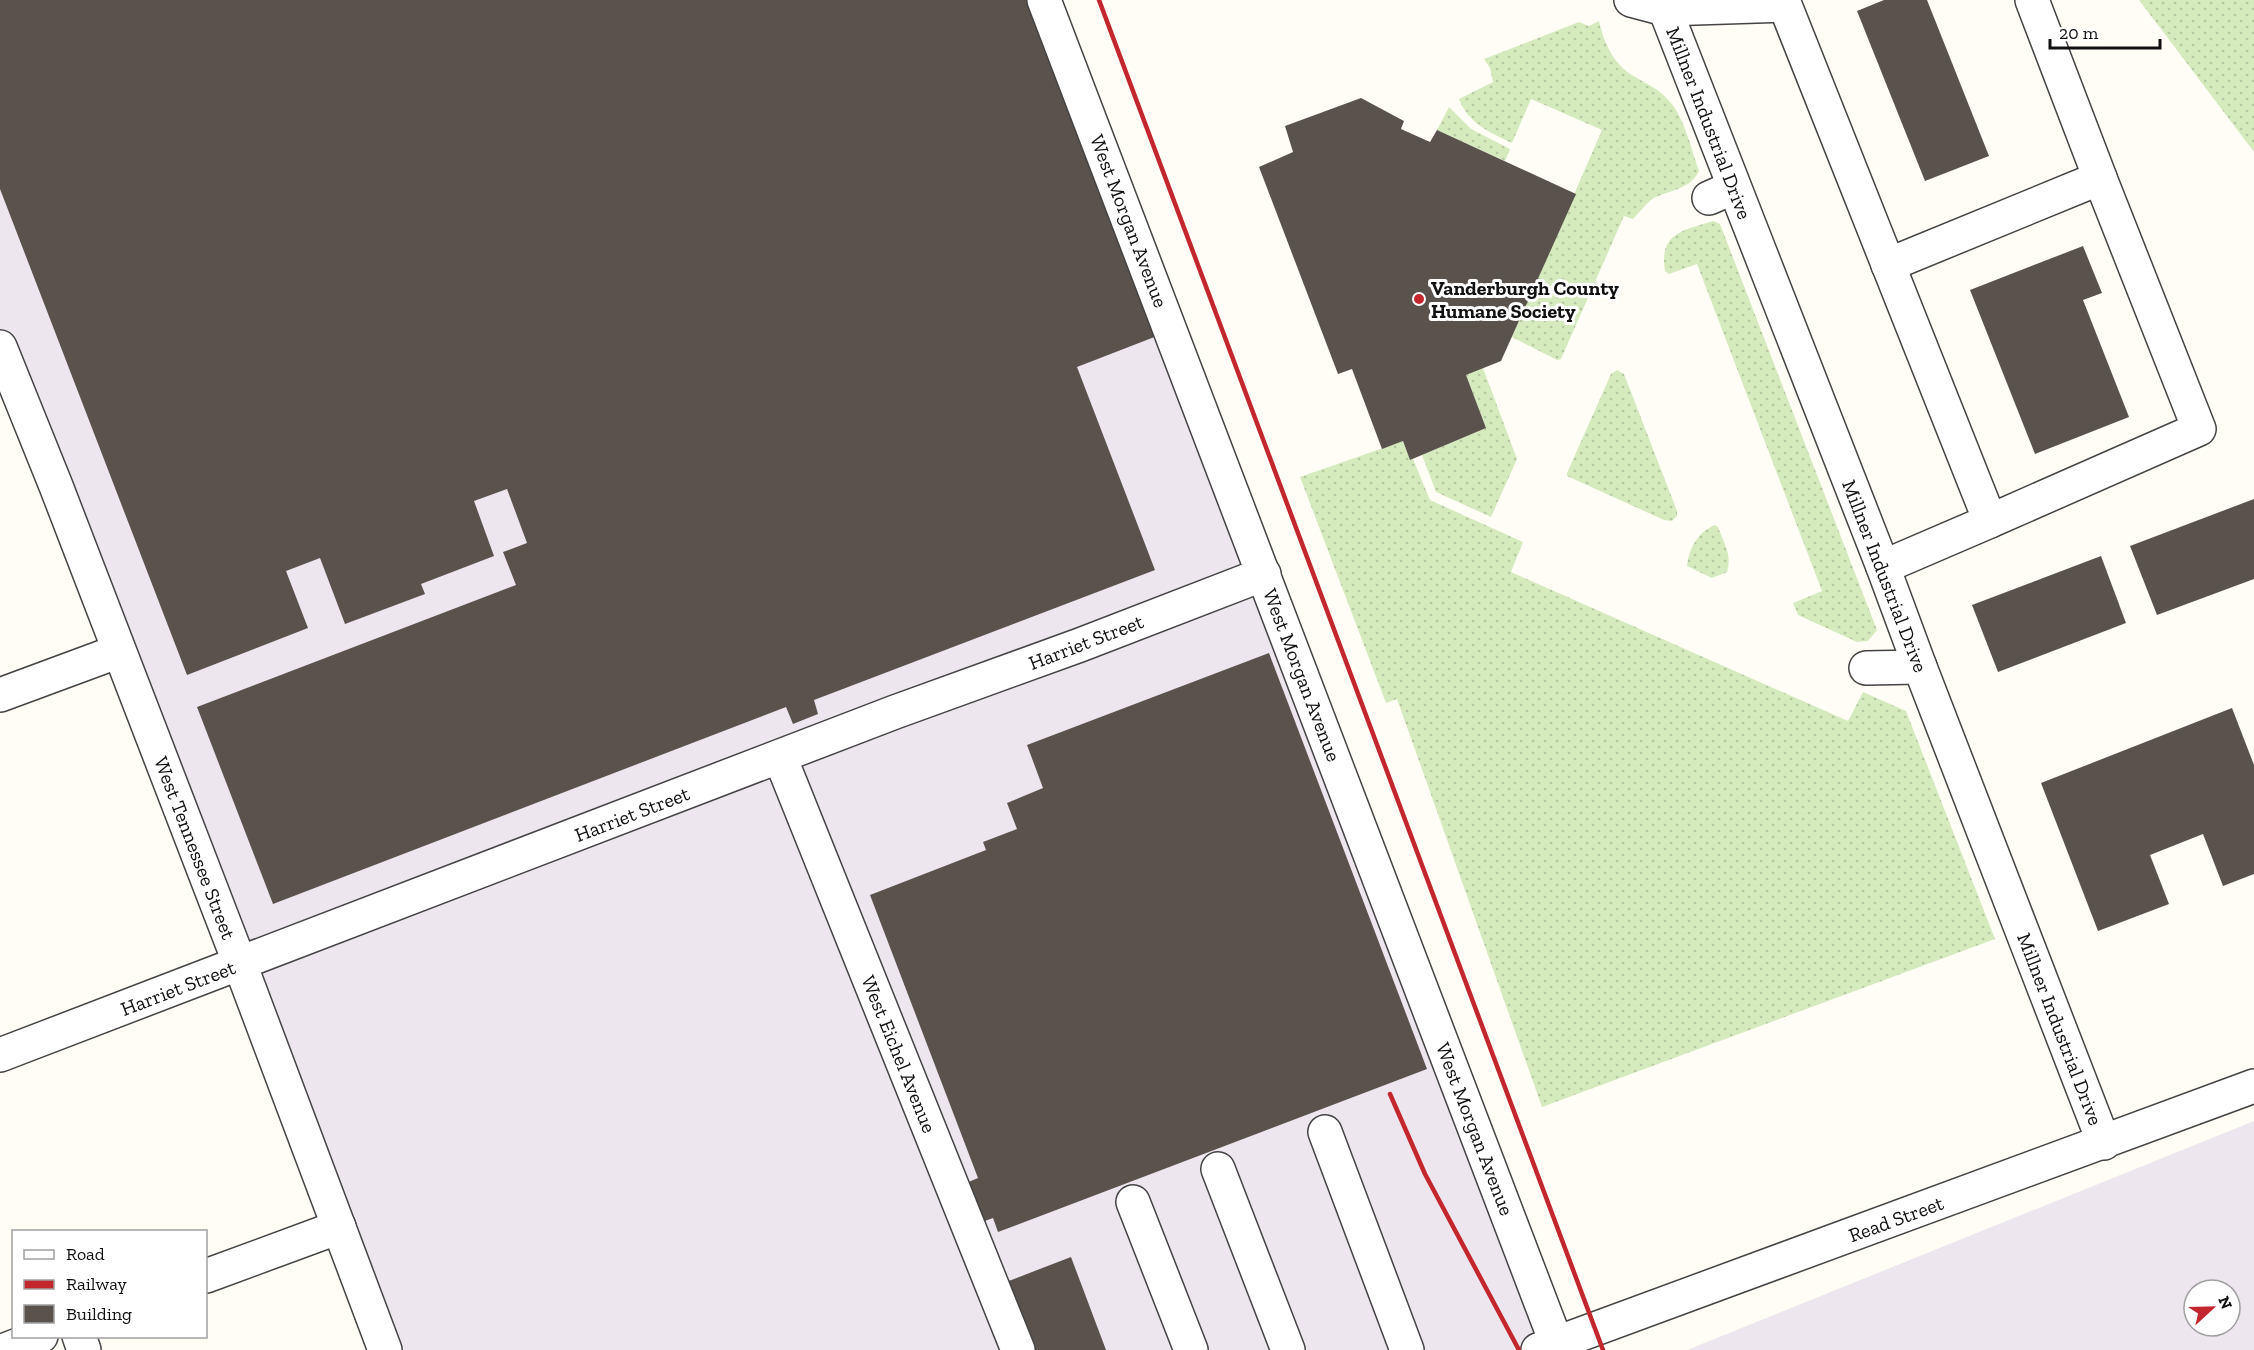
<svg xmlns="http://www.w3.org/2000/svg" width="2254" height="1350" viewBox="0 0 2254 1350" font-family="'Zilla Slab',serif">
<defs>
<pattern id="grass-dots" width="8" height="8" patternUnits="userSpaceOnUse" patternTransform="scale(1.5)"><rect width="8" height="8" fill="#d5ebbd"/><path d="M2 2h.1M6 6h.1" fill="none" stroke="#b6c8a1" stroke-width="1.8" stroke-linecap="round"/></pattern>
</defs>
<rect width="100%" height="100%" fill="#fffdf5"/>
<!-- industrial -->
<g fill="#eee6ef" fill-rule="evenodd">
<polygon points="0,0 1044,0 1559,1350 387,1350 0,328"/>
<path d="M 2254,1121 L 2254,1350 L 1687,1350 ZM 2194,1290 L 2230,1290 L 2230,1326 L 2194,1326 Z"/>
</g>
<!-- grass -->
<g fill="url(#grass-dots)">
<polygon points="2139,0 2254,0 2254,152"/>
<path d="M 1599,21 C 1604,43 1613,63 1632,75 C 1646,84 1660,89 1670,102 C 1684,117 1692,151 1699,171 C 1691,189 1670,190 1654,198 C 1646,203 1639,213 1633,219 L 1624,216 L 1561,359 L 1557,360 L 1512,337 L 1602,130 L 1531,99 L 1512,143 C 1489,132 1469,124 1459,99 L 1493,82 L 1490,68 L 1484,59 L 1579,22 L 1589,26 Z"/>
<polygon points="1449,107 1471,129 1510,149 1505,161 1437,130"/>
<path d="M 1713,221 L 1720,224 L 1877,630 L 1868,641 L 1857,642 L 1798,615 L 1793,603 L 1822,591 L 1697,264 L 1669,274 L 1665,271 C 1659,233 1682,231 1713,221 Z"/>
<polygon points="1483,368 1517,459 1491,517 1436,492 1422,455 1486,428 1466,375"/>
<polygon points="1617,370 1624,374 1677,511 1677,516 1672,521 1664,520 1567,476 1567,473 1611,374"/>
<polygon points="1403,441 1410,460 1413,459 1430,500 1523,542 1511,572 1848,721 1863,692 1906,711 1995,939 1542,1107 1397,699 1386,703 1300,477"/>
<path d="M 1715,525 L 1718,527 C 1723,541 1733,556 1727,572 L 1712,578 L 1687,566 C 1689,548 1698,532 1715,525 Z"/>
</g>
<!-- building -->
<g fill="#5a524d">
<polygon points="0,0 1028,0 1157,336 1077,367 1155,570 814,700 818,714 793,724 786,707 273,904 197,707 516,585 503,552 527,543 507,489 474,501 494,556 421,584 425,594 345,624 320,558 286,571 308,628 187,675 0,189"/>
<polygon points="1884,0 1927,0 1989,156 1925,181 1857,11"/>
<polygon points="1361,98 1404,121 1401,129 1430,142 1437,130 1576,194 1501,361 1466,375 1486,428 1410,460 1403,441 1382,449 1352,369 1338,374 1259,167 1293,152 1285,126"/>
<polygon points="2083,246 2102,293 2083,300 2129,417 2035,454 1970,290"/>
<polygon points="2254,499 2254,579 2157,615 2130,546"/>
<polygon points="2101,556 2126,623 1998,672 1972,605"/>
<polygon points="1269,653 1427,1069 998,1232 993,1218 974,1225 959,1186 978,1178 870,895 986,850 983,842 1017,829 1007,803 1043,788 1027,745"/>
<polygon points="2232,708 2254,765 2254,874 2223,886 2203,834 2150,855 2169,904 2098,931 2041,783"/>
<polygon points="1071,1257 1106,1350 1032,1350 1006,1282"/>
</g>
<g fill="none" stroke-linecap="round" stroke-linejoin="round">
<!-- minor casing -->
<g stroke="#444" stroke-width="36">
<g id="minor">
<polyline points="1044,0 1559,1350"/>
<polyline points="1631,0 1665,9 1785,5 1990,521 1883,567"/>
<polyline points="1665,9 1883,567 1920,667 2104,1143"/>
<polyline points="1709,198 1734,187"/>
<polyline points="1888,265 2100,178 2032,0"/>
<polyline points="0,347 56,486 240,964 385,1350"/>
<polyline points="1990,521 2199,429 2100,178"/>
<polyline points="1866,668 1920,667"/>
<polyline points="0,695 119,651"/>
<polyline points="780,757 1018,1350"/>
<polyline points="0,1055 895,712 1080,645 1264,574"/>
<polyline points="1325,1132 1407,1350"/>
<polyline points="1218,1169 1288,1350"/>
<polyline points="1133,1202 1191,1350"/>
<polyline points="206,1276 339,1227"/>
<polyline points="79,1336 84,1350"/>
<polyline points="5,1350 41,1336"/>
<polyline points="1538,1350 2254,1086"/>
</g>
</g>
<!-- minor -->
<use href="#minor" stroke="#fff" stroke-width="33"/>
<!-- rail -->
<g stroke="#c4262e" stroke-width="4.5">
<polyline points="1099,0 1603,1350"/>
<polyline points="1390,1094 1425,1174 1519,1350"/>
</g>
</g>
<!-- markers -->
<circle fill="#c4262e" stroke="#fff" stroke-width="2" cx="1419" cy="299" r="6"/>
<g text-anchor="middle" stroke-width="6" stroke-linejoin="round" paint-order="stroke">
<!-- street labels -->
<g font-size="20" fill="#111" stroke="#fff">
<text transform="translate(1709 123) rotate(69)" y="7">Millner Industrial Drive</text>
<text transform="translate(1129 221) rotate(69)" y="7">West Morgan Avenue</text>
<text transform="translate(1885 576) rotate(69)" y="7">Millner Industrial Drive</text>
<text transform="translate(1086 642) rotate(-21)" y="7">Harriet Street</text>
<text transform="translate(1302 675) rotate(69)" y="7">West Morgan Avenue</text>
<text transform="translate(632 814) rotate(-21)" y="7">Harriet Street</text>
<text transform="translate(195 848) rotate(69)" y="7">West Tennessee Street</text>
<text transform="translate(178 988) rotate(-21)" y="7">Harriet Street</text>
<text transform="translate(2060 1029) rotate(69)" y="7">Millner Industrial Drive</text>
<text transform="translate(899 1054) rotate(68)" y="7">West Eichel Avenue</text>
<text transform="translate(1475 1129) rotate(69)" y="7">West Morgan Avenue</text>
<text transform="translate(1896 1219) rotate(-20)" y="7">Read Street</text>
</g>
<!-- poi labels -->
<g font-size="20" font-weight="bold" fill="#111" stroke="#fff" text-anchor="start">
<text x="1431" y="295">Vanderburgh County<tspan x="1431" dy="23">Humane Society</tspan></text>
</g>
</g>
<!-- legend -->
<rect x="12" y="1230" width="195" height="108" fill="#ffffff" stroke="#a0a0a0" stroke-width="1.5"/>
<rect x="24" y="1250" width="30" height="9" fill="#ffffff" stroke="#a0a0a0" stroke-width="1.5"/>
<text x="66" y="1260" font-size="18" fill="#111111">Road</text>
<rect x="24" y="1280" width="30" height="9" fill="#c4262e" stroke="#a0a0a0" stroke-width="1.5"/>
<text x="66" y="1290" font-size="18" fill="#111111">Railway</text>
<rect x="24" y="1305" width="30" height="18" fill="#5a524d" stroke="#a0a0a0" stroke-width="1.5"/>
<text x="66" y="1320" font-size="18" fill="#111111">Building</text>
<!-- north arrow -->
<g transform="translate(2212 1308) rotate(68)"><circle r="28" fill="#ffffff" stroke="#a0a0a0" stroke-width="1.5"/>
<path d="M0-4.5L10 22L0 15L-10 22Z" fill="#c4262e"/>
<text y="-9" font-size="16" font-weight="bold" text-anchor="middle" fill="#111111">N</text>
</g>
<!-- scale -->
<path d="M2050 39v9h110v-9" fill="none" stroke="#111111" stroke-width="3"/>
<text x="2059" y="39" font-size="18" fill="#111111" stroke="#ffffff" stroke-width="4.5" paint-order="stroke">20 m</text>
</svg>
